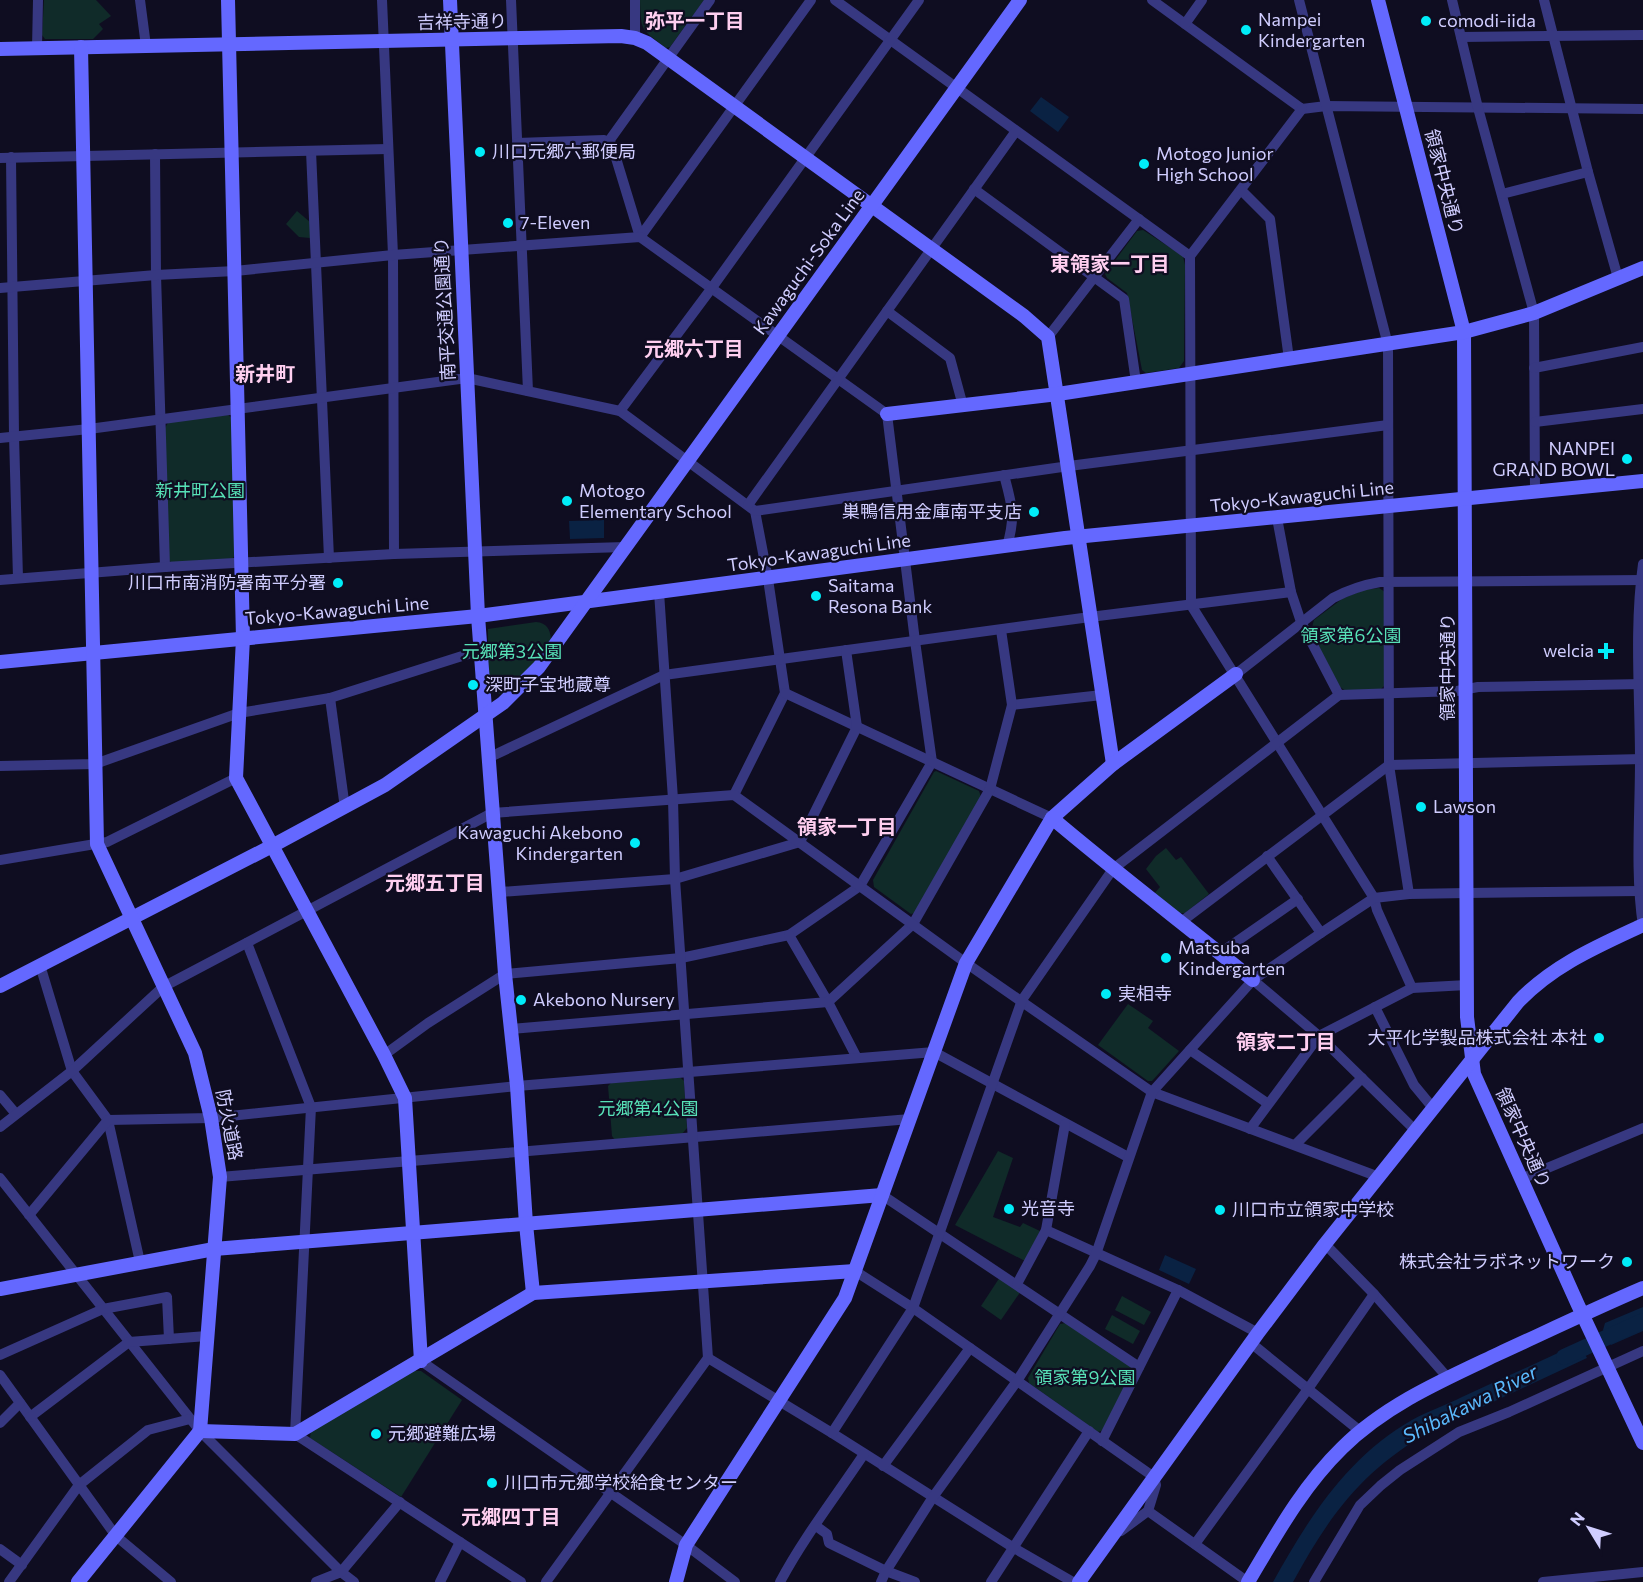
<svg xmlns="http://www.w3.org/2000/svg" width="1643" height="1582" viewBox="0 0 1643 1582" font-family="Commissioner,'Noto Sans JP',sans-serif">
<rect width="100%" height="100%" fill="#0f0d21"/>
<!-- green -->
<g fill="#102b29">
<polygon points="44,0 96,0 111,16 99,24 103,29 93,39 45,39 42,35"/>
<path d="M 640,0 L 704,0 L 670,47 L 666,48 C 641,28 641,33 640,0 Z"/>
<polygon points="297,211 310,222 310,238 299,237 286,224"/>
<polygon points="1143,230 1183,256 1185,265 1184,361 1179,368 1146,373 1142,370 1127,293 1107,278 1105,274 1137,231"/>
<polygon points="228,415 233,419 235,555 231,561 173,564 168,559 165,428 169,421"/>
<polygon points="1379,588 1385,592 1386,684 1380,690 1346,691 1340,687 1310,635 1314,620 1342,599 1363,590"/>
<path d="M 536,622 C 547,623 550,629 551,639 L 537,660 L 504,694 L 492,693 L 490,690 L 487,644 L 488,643 L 488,629 Z"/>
<polygon points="936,771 979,791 981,797 915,913 911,914 874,887 873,880 934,772"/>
<polygon points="1166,848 1176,860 1181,857 1209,894 1185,913 1178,913 1154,894 1160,887 1146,869 1156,856"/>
<polygon points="1128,1004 1153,1021 1148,1028 1179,1051 1152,1081 1148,1081 1098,1045"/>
<polygon points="680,1077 684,1081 687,1128 682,1134 615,1140 612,1136 608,1086 611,1083"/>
<polygon points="998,1151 1013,1158 993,1217 1020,1227 1023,1223 1040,1231 1025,1261 955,1225"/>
<polygon points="1000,1277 1021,1291 1001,1320 981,1306"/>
<polygon points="1122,1296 1151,1312 1144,1325 1115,1310"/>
<polygon points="1112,1315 1140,1331 1133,1344 1105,1329"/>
<polygon points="1066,1323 1131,1365 1133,1372 1104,1430 1098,1432 1029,1383 1028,1378 1060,1324"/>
<polygon points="413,1371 421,1371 462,1400 401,1497 310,1438 311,1430"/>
</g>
<!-- water -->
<g fill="#0a2243">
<polygon points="1041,97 1069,117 1058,132 1030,111"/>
<polygon points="604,520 604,538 570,539 569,521"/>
<polygon points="1165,1255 1196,1269 1189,1284 1159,1270"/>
<polygon points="1643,1307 1643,1331 1611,1345 1603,1330 1605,1323"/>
<path d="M 1579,1343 L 1587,1358 L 1433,1430 C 1364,1468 1330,1514 1293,1582 L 1273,1582 C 1308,1519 1347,1457 1412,1420 C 1428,1411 1446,1405 1462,1397 C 1501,1379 1540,1362 1579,1343 Z"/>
</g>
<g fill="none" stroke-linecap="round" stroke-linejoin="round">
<!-- river -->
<polyline stroke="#0a2243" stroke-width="16" points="1564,1357 1643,1321"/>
<!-- street -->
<g stroke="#373881" stroke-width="10">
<polyline points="140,0 146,46"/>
<polyline points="382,0 393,255 394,554"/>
<polyline points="511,0 528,391"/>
<polyline points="835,0 1190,256"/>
<polyline points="1152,0 1302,109 1326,106 1643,109"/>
<polyline points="1299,0 1388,345 1389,765 1409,894"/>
<polyline points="1452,0 1478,108 1534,313 1535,491"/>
<polyline points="1544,0 1588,172 1618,278"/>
<polyline points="1185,24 1202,0"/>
<polyline points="1461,37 1643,35"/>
<polyline points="635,38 635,0"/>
<polyline points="37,48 38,0"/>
<polyline points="1302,109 1190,256 1191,605 1374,898 1377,910 1412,988"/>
<polyline points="609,141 710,0"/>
<polyline points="517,143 604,140 612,145 640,237"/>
<polyline points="311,151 329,558"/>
<polyline points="155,154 156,275 165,567"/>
<polyline points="11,157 14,436 18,578"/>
<polyline points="0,158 388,149"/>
<polyline points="974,189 1124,299 1136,382"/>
<polyline points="1241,190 1270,219 1289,359"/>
<polyline points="1502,194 1588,172"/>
<polyline points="640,237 811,0"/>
<polyline points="0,288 156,275 235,271 393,255 640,237 887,414 915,641 932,762 860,886 789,935 681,958 505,974 428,1023 384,1055"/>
<polyline points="887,311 950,358 963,406"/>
<polyline points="1048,337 1139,219"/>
<polyline points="1534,368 1643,347"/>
<polyline points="620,411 711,289 919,0"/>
<polyline points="1535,422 1643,409"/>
<polyline points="0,438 89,429 467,378 620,411 755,511 768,579 785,693 734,795"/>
<path d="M 1004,475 C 1012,505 1016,516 1007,546"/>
<polyline points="748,505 1016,131"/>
<polyline points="755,511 1069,466 1388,425"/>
<polyline points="1277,518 1291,592 1301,622 1339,695"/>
<path d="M 1643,564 C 1634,629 1640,695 1640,761 C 1640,816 1635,872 1643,926"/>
<polyline points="0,580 165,567 394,554 625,547"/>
<path d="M 1236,674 L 1333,598 C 1348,590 1363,585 1380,582 L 1643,580"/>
<polyline points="785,693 1052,818"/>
<polyline points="330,698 345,808"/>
<polyline points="1012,705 1102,695"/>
<polyline points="488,758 664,675 1090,617 1291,592"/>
<polyline points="0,766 95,764 239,713 330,698 481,650"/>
<polyline points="1267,856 1321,933"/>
<polyline points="0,860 107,842 236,778"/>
<polyline points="500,892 675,879 800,842 857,727 846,650"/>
<polyline points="1181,922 1389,765 1643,759"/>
<polyline points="789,935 828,1002 857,1058"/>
<polyline points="247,943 311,1107 295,1434 521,1582"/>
<polyline points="1220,953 1298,899"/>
<polyline points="40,965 72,1071 108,1120 140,1262"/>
<polyline points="1253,980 1319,1036 1415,1130"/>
<polyline points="1375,1007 1414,1085 1433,1108"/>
<polyline points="511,1029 828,1002 913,924 990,789 1012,705 1001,630"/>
<polyline points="1190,1050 1267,1103"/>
<polyline points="0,1095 16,1114"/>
<polyline points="0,1127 72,1071 163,987 492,813 734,795 966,963 1152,1092 1379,1177"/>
<polyline points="1250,1129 1319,1036 1412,988 1467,985"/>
<polyline points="1295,1145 1362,1078"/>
<polyline points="220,1177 910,1119"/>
<polyline points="0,1178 200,1431 341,1572 354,1582"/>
<polyline points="1521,1179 1643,1128"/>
<polyline points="882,1195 1139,1367"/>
<polyline points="29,1215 108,1120 211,1118 517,1086 934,1052 1128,1157"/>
<polyline points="1046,1230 1178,1290 1258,1333"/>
<polyline points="1325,1244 1374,1294 1448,1378"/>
<polyline points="855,1271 913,1308 1154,1477 1156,1485 1148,1511 1248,1582"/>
<polyline points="1017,1284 1046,1230 1065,1124"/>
<polyline points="1251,1343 1360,1431"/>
<polyline points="0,1355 103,1309 167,1297 169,1339"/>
<polyline points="708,1358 832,1433 1014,1548 1073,1582"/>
<polyline points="421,1361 686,1545 735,1582"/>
<polyline points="0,1375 116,1536 171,1582"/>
<polyline points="30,1417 129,1342 207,1336"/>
<polyline points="0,1423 20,1403"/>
<polyline points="832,1433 913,1308 1022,1000 1113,869 1339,695 1457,691 1478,687 1643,684"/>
<polyline points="1102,1441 1178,1290"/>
<polyline points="883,1466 970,1348"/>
<polyline points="816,1526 827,1534 829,1543 886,1571 915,1582"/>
<polyline points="1116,1532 1121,1531 1148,1511"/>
<polyline points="1195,1544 1308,1389 1374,1294"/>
<polyline points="0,1549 22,1565"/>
<polyline points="9,1582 79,1485 148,1430 190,1419"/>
<polyline points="316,1582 341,1572 400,1502"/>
<polyline points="440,1582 460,1542"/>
<polyline points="546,1582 708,1358 675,879 673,799 659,592"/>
<path d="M 780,1582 C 804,1537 836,1496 864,1454"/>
<polyline points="881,1582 886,1571 933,1497 1017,1381 1090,1266 1096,1254 1152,1092 1253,980 1321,933 1374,898 1409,894 1467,893 1640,891"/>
<polyline points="991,1582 1089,1431"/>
<polyline points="1314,1582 1360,1505 1380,1486 1400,1470 1459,1432 1509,1412 1643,1351"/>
<polyline points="1543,1582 1643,1572"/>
</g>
<!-- secondary -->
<g stroke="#6468ff" stroke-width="14">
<polyline points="228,0 243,638 236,778 384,1055 405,1098 421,1361"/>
<polyline points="450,0 478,616 505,974 517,1086 526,1224 533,1293"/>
<polyline points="1378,0 1464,332 1467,1017 1474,1074 1578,1305 1643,1443"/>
<polyline points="0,49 621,36 635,38 647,43 1024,316 1048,337 1113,764"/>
<polyline points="887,414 1058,394 1464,332 1534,313 1643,268"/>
<polyline points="0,662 478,616 1065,538 1643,481"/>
<path d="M 1052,818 C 1118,874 1187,926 1253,980"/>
<polyline points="0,986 272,846 385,785 503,703 539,667 1020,0"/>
<polyline points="0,1289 214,1249 882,1195"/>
<polyline points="200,1431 295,1434 533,1293 855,1271"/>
<polyline points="78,1582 200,1431 220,1177 211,1118 195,1053 97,844 81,47"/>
<polyline points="676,1582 686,1545 845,1298 966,963 1052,818 1113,764 1236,674"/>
<path d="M 1079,1582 L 1258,1333 L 1325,1244 L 1518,1002 C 1553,965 1598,946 1643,925"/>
<path d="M 1248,1582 C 1276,1535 1302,1487 1342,1448 C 1385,1405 1443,1380 1498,1354 C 1546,1332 1594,1309 1643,1288"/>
</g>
</g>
<!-- markers -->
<g fill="#00ecf8" stroke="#0f0d21" stroke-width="2">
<circle cx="1426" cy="21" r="6"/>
<circle cx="1246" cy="30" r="6"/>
<circle cx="480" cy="152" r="6"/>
<circle cx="1144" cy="164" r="6"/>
<circle cx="508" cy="223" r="6"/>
<circle cx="1627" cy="459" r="6"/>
<circle cx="567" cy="501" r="6"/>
<circle cx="1034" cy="512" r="6"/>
<circle cx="338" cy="583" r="6"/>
<circle cx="816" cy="596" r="6"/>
<path d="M1603 642h6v6h6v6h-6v6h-6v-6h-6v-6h6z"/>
<circle cx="473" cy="685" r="6"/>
<circle cx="1421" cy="807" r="6"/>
<circle cx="635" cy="843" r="6"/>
<circle cx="1166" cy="958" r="6"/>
<circle cx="1106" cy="994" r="6"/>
<circle cx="521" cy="1000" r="6"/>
<circle cx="1599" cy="1038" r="6"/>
<circle cx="1009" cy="1209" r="6"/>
<circle cx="1220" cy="1210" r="6"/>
<circle cx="1627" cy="1262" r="6"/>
<circle cx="376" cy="1434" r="6"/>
<circle cx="492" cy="1483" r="6"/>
</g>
<g text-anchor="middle" stroke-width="4.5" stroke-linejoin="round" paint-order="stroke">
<!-- poi labels -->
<g font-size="18" fill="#d0cdff" stroke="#0f0d21" text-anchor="start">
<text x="1258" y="26">Nampei<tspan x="1258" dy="21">Kindergarten</tspan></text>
<text x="1438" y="27">comodi-iida</text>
<text x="492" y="158">川口元郷六郵便局</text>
<text x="1156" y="160">Motogo Junior<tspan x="1156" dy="21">High School</tspan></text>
<text x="520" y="229">7-Eleven</text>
<text x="1615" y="455" text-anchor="end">NANPEI<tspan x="1615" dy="21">GRAND BOWL</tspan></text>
<text x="579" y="497">Motogo<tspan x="579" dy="21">Elementary School</tspan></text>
<text x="1022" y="518" text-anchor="end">巣鴨信用金庫南平支店</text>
<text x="326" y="589" text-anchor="end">川口市南消防署南平分署</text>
<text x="828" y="592">Saitama<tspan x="828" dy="21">Resona Bank</tspan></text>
<text x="1594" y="657" text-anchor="end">welcia</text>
<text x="485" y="691">深町子宝地蔵尊</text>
<text x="1433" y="813">Lawson</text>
<text x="623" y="839" text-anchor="end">Kawaguchi Akebono<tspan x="623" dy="21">Kindergarten</tspan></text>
<text x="1178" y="954">Matsuba<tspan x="1178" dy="21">Kindergarten</tspan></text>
<text x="1118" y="1000">実相寺</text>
<text x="533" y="1006">Akebono Nursery</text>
<text x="1587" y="1044" text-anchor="end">大平化学製品株式会社 本社</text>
<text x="1021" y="1215">光音寺</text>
<text x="1232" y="1216">川口市立領家中学校</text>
<text x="1615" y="1268" text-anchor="end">株式会社ラボネットワーク</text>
<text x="388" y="1440">元郷避難広場</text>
<text x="504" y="1489">川口市元郷学校給食センター</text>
</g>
<!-- street labels -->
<g font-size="18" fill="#d0cdff" stroke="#0f0d21">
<text transform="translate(462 22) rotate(-1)" y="6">吉祥寺通り</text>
<text transform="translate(1444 182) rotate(76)" y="6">領家中央通り</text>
<text transform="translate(809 262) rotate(-54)" y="6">Kawaguchi-Soka Line</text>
<text transform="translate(445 309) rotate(-93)" y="6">南平交通公園通り</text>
<text transform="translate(1302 497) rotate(-6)" y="6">Tokyo-Kawaguchi Line</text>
<text transform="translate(819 553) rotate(-8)" y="6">Tokyo-Kawaguchi Line</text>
<text transform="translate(337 611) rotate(-5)" y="6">Tokyo-Kawaguchi Line</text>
<text transform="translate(1448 667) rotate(-90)" y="6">領家中央通り</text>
<text transform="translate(229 1125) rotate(79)" y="6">防火道路</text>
<text transform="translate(1523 1138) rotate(66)" y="6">領家中央通り</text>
</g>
<!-- park labels -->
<g font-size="18" fill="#57e1b7" stroke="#0f0d21">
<text x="200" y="497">新井町公園</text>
<text x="1351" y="642">領家第6公園</text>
<text x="512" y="658">元郷第3公園</text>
<text x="648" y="1115">元郷第4公園</text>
<text x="1085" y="1384">領家第9公園</text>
</g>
<!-- neighbourhood labels -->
<g font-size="20" font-weight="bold" fill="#ffcff0" stroke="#0f0d21">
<text x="695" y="28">弥平一丁目</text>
<text x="1110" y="271">東領家一丁目</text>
<text x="694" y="356">元郷六丁目</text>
<text x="265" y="381">新井町</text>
<text x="847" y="834">領家一丁目</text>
<text x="435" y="890">元郷五丁目</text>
<text x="1286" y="1049">領家二丁目</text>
<text x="511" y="1524">元郷四丁目</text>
</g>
<!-- water labels -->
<g font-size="20" font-style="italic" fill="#5bbbff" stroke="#0f0d21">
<text transform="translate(1470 1404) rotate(-27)" y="7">Shibakawa River</text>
</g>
</g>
<!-- north arrow -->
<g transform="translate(1589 1528) rotate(308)" stroke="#0f0d21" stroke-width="4.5" paint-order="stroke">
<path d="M0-4.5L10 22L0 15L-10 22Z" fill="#d0cdff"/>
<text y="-9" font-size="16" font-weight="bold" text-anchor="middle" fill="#d0cdff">N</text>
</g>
</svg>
